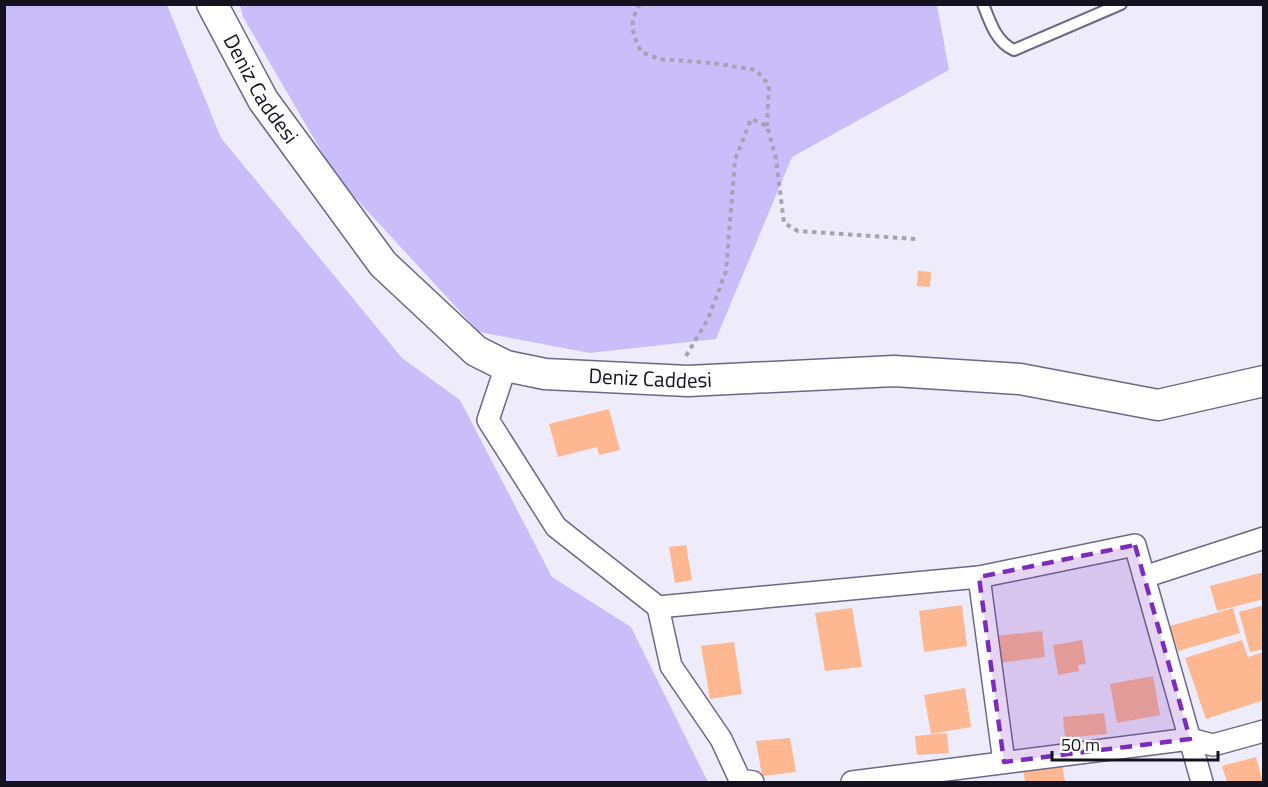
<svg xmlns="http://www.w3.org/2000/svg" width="1268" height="787" viewBox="0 0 1268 787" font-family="'Titillium Web',sans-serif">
<rect width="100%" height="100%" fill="#eeecfb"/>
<!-- green -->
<g fill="#c9bef9">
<polygon points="5,4 167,5 221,138 402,358 460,400 552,577 631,627 708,782 5,782"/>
<polygon points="240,5 937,5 949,70 792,157 716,339 590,353 479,332 337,178 243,17"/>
</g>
<!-- building -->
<g fill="#fdb791">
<polygon points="918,271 931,272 930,287 917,286"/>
<polygon points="609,409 620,450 599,455 597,447 558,457 549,424"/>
<polygon points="686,545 692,580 675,583 669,547"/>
<polygon points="1264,572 1264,599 1217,611 1210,586"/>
<polygon points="962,605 967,646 924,652 919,611"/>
<polygon points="1264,605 1264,649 1250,652 1239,612"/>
<polygon points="852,608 862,667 825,671 815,613"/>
<polygon points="1233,608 1240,633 1178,651 1170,626"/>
<polygon points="1042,631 1045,657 998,663 995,636"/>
<polygon points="1082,640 1086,664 1078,665 1079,671 1058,675 1053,645"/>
<polygon points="1242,640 1248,657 1264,652 1264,700 1206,719 1185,658"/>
<polygon points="734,642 742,694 710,699 701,646"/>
<polygon points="1153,676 1160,715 1117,723 1110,684"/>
<polygon points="965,688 971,727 931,734 924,695"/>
<polygon points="1104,713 1107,734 1065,738 1063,717"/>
<polygon points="947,733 949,753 917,755 915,736"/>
<polygon points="790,738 796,772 762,776 756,741"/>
<polygon points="1256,757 1263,782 1227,782 1222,766"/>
<polygon points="1062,764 1065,782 1025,782 1023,770"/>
</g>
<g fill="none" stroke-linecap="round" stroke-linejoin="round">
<!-- service casing -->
<g stroke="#6c6786" stroke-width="14">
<path id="service" d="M 983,4 C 990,22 996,42 1014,50 L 1121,4"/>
</g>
<!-- minor casing -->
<g stroke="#6c6786" stroke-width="24">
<g id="minor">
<polyline points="506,366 488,420 556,527 658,607 979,577 1135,545 1202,782"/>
<polyline points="979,577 1004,762"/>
<polyline points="1144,577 1264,538"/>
<polyline points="658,607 671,666 721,739 740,780 753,782"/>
<polyline points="852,782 1190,739 1213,745 1264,731"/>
</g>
</g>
<!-- secondary casing -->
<g stroke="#6c6786" stroke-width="33">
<g id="secondary">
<path id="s1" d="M 212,4 L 263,100 L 383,264 L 476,351 L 506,366 L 545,374 L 688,381 L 894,371 L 1020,379 L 1158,405 L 1264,381"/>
</g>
</g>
<!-- path -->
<g stroke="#a5a3b1" stroke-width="4" stroke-dasharray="4.5 4.5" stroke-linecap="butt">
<path d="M 640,4 C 628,25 632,31 641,52 L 659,59 L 713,63 L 756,70 L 769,85 L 767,126"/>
<polyline points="686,356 708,319 726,271 735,160 751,119 767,126 776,159 784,223 798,231 916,239"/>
</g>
<!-- service -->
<use href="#service" stroke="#fff" stroke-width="10"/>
<!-- minor -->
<use href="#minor" stroke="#fff" stroke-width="21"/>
<!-- secondary -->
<use href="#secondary" stroke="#fff" stroke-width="30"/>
</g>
<!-- marked area -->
<path fill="#7b2cbf" fill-opacity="0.2" stroke="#7b2cbf" stroke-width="4.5" stroke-dasharray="12 8" stroke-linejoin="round" d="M 1135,545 L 1190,739 L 1004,762 L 979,577 Z"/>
<g text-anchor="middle" stroke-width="6" stroke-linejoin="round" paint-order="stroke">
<!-- street labels -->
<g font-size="21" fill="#14121e" stroke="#fff">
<text dy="7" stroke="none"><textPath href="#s1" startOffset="98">Deniz Caddesi</textPath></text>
<text dy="7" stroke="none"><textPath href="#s1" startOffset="618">Deniz Caddesi</textPath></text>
</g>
</g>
<!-- border -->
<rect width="1268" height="787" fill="none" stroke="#14121e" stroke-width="12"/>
<!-- scale -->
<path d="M1052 751v9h166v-9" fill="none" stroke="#14121e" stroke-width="3"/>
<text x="1061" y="751" font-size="18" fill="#14121e" stroke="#ffffff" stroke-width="4.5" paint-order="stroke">50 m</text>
</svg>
